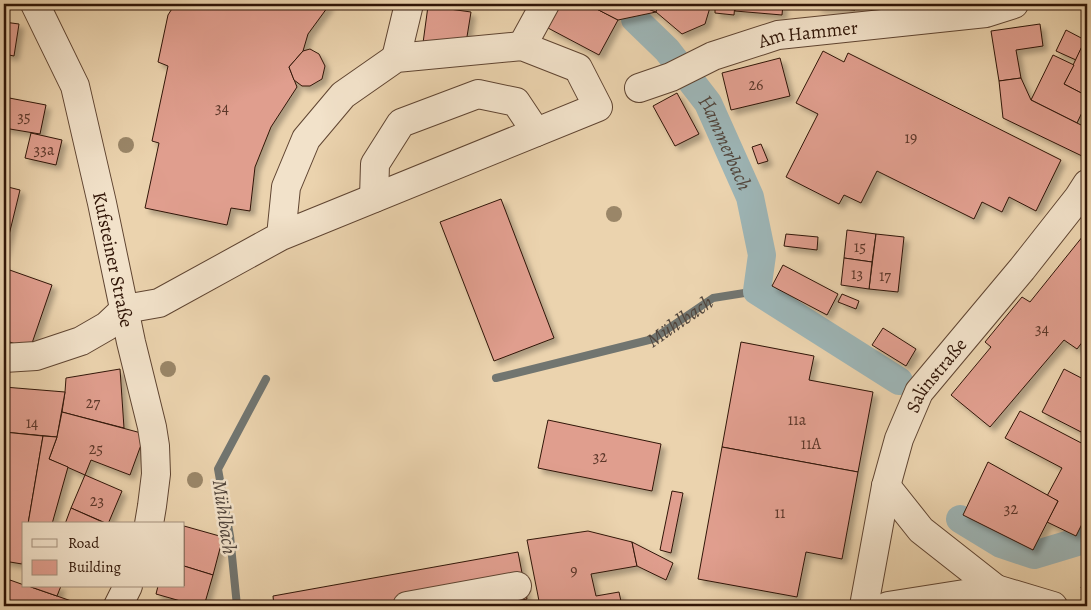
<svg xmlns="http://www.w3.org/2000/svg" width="1091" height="610" viewBox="0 0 1091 610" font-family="Alegreya,serif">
<defs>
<filter id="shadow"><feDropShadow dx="4.5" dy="4.5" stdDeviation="2.5" flood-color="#0004"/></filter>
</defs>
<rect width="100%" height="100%" fill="#ebd3ae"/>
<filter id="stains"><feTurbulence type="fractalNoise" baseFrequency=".004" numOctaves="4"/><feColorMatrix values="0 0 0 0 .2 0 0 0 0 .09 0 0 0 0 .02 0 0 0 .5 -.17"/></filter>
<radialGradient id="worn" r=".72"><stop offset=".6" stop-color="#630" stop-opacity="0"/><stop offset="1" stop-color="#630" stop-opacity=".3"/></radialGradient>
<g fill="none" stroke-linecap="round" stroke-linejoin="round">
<!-- stream -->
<g stroke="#717570" stroke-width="8">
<path id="s1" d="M 496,378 L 653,339 L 713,298 L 757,291"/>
<polyline points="237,606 230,536 218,469 266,379"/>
</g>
<!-- canal -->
<g stroke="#9db5b6" stroke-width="28">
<path id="s2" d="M 635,19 L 667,50 L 708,103 L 750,197 L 762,255 L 757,291 L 899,381"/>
<polyline points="960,519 1001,544 1034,555 1087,539"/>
</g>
</g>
<!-- building -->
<g fill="#e09e8e" stroke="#301507" filter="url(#shadow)">
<polygon points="175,4 330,4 308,34 303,51 289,67 297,87 271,127 255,167 250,211 231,208 227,225 145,208 159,143 152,141 168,66 158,62 168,15"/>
<polygon points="561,4 587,4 618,20 599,55 548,28"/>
<polygon points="587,4 635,4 656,12 618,20"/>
<polygon points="635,4 659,4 656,12"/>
<polygon points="659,4 711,4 705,24 682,34 656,12"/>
<polygon points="715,4 735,4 734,15 715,13"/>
<polygon points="736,4 783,4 782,15 735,11"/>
<polygon points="818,4 856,4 855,10 818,7"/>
<polygon points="872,4 950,4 872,9"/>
<polygon points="428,6 471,12 465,49 423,43"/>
<polygon points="4,22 19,24 14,56 4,54"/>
<polygon points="1040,24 1043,46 1016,50 1021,78 999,81 991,31"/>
<polygon points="1066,30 1085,40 1076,60 1056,51"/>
<polygon points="1085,40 1087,41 1087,96 1064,84"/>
<polygon points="310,49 319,54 325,66 322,79 310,86 302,86 294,80 289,67 303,51"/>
<polygon points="823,51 844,62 848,53 1061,160 1036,211 1009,197 1002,212 982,202 974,219 877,171 861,203 844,195 839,204 786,177 818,114 796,103"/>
<polygon points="1053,55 1074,65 1064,84 1087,96 1087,102 1077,123 1031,100"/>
<polygon points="780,58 790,96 731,110 722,73"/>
<polygon points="1021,78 1031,100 1087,128 1087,146 1082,156 1003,118 999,81"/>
<polygon points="677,93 699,134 675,146 653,106"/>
<polygon points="4,97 46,105 40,134 4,128"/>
<polygon points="31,133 62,140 56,165 25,158"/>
<polygon points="761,144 768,161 758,164 752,147"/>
<polygon points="4,186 20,190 9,235 4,234"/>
<polygon points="501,199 554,338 494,361 440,222"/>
<polygon points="847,230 876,234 872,262 844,258"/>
<polygon points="1087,231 1087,336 1077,349 1064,340 990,427 951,395 991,347 985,342 1022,297 1030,302"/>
<polygon points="4,234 9,235 4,255"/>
<polygon points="786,234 818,237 817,250 784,246"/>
<polygon points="876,234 904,237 898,292 869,289"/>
<polygon points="844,258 872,262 869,289 841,285"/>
<polygon points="783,265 838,294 827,315 772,286"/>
<polygon points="4,268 52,285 30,349 4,340"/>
<polygon points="842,294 859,301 856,309 838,302"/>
<polygon points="883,328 916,349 906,366 872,345"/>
<polygon points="741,342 814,356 809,380 873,392 858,472 722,447"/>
<polygon points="120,369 124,428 62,412 65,392 66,378"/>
<polygon points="1064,369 1087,381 1087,435 1042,412"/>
<polygon points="4,387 65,392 57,437 4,432"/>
<polygon points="1020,411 1087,446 1087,514 1076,536 1047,522 1058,501 1047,496 1062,468 1005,438"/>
<polygon points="62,412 145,434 130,475 91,460 85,475 49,459 57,437"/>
<polygon points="548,420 661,444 652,491 538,468"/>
<polygon points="4,432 43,436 28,524 24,524 24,552 22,564 4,561"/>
<polygon points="43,436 57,437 49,459 68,467 52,524 28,524"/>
<polygon points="722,447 858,472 842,559 806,552 797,597 698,579"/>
<polygon points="988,462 1058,501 1033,550 963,515"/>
<polygon points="85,475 122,491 108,524 71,508"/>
<polygon points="672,491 683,493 671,553 660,550"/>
<polygon points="71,508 107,524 65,524"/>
<polygon points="184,526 223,537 213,575 184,566"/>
<polygon points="588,531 632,542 637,566 591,574 596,596 619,592 622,606 540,606 527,540"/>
<polygon points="632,542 673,563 666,580 637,566"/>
<polygon points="518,552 527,599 508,602 509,606 274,606 273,596"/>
<polygon points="184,566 213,575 204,606 198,606 156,594 158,586 184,586"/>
<polygon points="1087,569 1087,590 1081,588"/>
<polygon points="10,580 24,585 24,586 28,586 80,604 79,606 4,606 4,598"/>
<polygon points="32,586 61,586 57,596 31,587"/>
</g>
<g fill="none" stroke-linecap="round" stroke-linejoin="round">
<!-- minor casing -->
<g stroke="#5f4431" stroke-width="30">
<g id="minor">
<path id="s3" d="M 35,4 L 75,86 L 102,203 L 131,342 L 152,427 L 155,446 L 156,474 L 152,506 L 149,524"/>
<polyline points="522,46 545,4"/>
<polyline points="396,58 409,4"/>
<path id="s4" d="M 639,88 L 671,77 L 713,56 L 778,35 L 986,13 L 1014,4"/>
<polyline points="374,198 375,164 401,123 478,94 516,102 536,132"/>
<polyline points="125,309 159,303 281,236 598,107 578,68 522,46 396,58 343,95 306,139 286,187 281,236"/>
<polyline points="4,358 36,356 81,341 107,326 125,309"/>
<polyline points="886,486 921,530 996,589"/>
<polyline points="118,606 128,586"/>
<polyline points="407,606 517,586"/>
<path id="s5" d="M 864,606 L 886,486 L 899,439 L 919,392 L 1022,269 L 1078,198 L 1087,184"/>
<polyline points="888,606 996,589 1053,606"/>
</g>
</g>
<!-- minor -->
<use href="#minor" stroke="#f2e2ca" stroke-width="28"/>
</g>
<!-- trees -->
<g fill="#9a8668">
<circle cx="126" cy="145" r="8"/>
<circle cx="614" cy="214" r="8"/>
<circle cx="168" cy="369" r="8"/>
<circle cx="195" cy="480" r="8"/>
</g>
<g text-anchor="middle" stroke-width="5" stroke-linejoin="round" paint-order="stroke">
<!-- number labels -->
<g font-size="16" fill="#5c3729">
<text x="756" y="90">26</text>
<text x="222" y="113">34</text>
<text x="24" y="122">35</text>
<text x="911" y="143">19</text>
<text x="44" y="155">33a</text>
<text x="860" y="252">15</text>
<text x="857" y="279">13</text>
<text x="885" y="281">17</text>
<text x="1042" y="334">34</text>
<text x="93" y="408">27</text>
<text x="797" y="425">11a</text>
<text x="32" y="428">14</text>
<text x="811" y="449">11A</text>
<text x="96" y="454">25</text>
<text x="600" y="462">32</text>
<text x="97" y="506">23</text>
<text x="1011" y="514">32</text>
<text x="780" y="518">11</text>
<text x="574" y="576">9</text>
</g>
<!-- street labels -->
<g font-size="19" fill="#301507" stroke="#f2e2ca">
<text dy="7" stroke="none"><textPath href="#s4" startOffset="179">Am Hammer</textPath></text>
<text dy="7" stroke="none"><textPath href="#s3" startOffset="269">Kufsteiner Straße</textPath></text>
<text dy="7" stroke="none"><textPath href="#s5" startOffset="245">Salinstraße</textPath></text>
</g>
<!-- water labels -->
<g font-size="20" font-style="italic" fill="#51453c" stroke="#f2e2ca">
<text dy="7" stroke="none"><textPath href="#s2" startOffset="155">Hammerbach</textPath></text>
<text dy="7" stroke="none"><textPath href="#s1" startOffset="194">Mühlbach</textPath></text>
<text transform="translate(225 517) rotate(82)" y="7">Mühlbach</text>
</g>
</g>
<!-- margin -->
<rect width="1091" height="610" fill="none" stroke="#ebd3ae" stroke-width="20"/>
<rect x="5" y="5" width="1081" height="600" fill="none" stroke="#301507" stroke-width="2.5"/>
<rect x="10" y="10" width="1071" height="590" fill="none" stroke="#301507"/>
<!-- legend -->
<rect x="22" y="522" width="162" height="65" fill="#f2e2ca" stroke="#a4907c"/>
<rect x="32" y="539" width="25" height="8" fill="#f2e2ca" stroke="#a4907c"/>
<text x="68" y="548" font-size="15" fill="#301507">Road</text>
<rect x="32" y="560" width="25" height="15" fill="#e09e8e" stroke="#a4907c"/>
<text x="68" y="572" font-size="15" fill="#301507">Building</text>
<rect width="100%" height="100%" filter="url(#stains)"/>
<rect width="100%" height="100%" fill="url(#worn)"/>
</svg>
